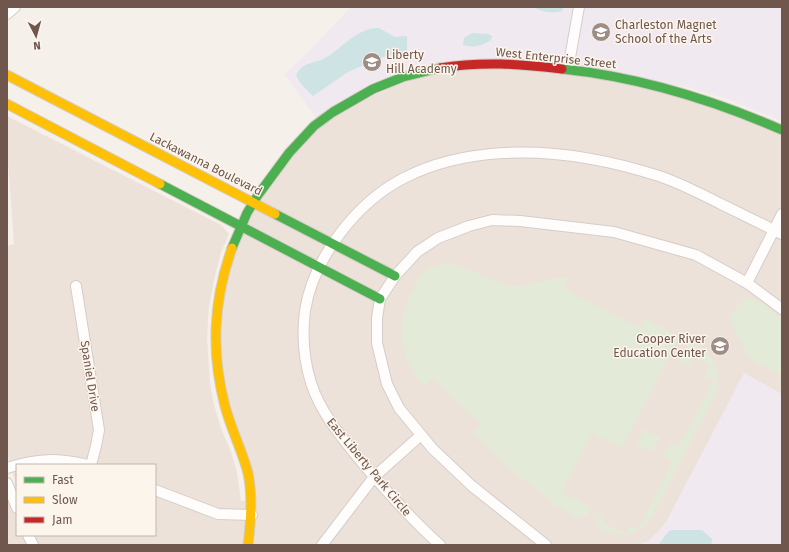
<svg xmlns="http://www.w3.org/2000/svg" width="789" height="552" viewBox="0 0 789 552" font-family="'Fira Sans',sans-serif">
<rect width="100%" height="100%" fill="#f5f0ea"/>
<!-- residential -->
<g fill="#ede2d9">
<polygon points="446,66 615,75 782,130 782,545 39,545 35,535 155,535 155,465 17,465 17,488 7,453 7,246 14,244 7,149 7,116 221,225 229,234 221,252 214,280 209,306 207,337 210,383 213,401 222,431 230,449 237,472 241,501 251,501 229,420 216,316 241,226 310,130 374,88"/>
<polygon points="7,483 17,508 17,535 28,535 33,545 7,545"/>
</g>
<!-- education -->
<g fill="#f1e9f0">
<polygon points="351,7 782,7 782,121 727,99 687,87 455,61 317,119 284,74 301,59"/>
<polygon points="744,373 782,394 782,545 638,545 648,541 658,532 666,522"/>
</g>
<!-- green -->
<g fill="#e3ead7">
<path d="M 444,263 L 454,265 L 510,286 C 530,287 548,276 568,278 L 565,289 L 639,328 L 645,318 L 679,337 L 622,448 L 592,433 L 562,492 L 590,507 L 588,514 L 579,518 L 555,505 L 508,467 L 474,433 L 481,424 L 432,379 L 425,385 C 416,379 411,369 408,360 C 398,334 399,314 413,290 C 416,285 419,278 423,274 C 429,268 437,265 444,263 Z"/>
<polygon points="751,298 762,303 782,318 782,376 756,362 746,353 731,322 732,313 738,306 744,300"/>
<path d="M 688,343 C 713,353 724,368 715,395 L 650,521 C 636,534 626,537 608,532 C 603,530 598,528 596,523 L 601,512 L 605,515 L 602,522 L 625,534 L 630,526 L 638,529 L 673,461 L 664,456 L 671,443 L 679,447 L 714,380 L 704,375 L 709,365 L 693,357 L 688,366 L 678,361 Z"/>
<polygon points="644,429 660,437 652,452 637,444"/>
</g>
<!-- water -->
<g fill="#cee3e3">
<path d="M 534,7 L 563,7 L 562,11 C 553,14 541,12 534,7 Z"/>
<path d="M 373,28 L 379,28 L 395,37 L 407,36 L 407,52 L 383,57 L 348,72 L 313,96 L 301,84 L 296,75 C 304,61 314,64 325,58 C 344,47 350,34 373,28 Z"/>
<path d="M 472,33 L 488,34 L 492,36 L 491,40 C 482,46 474,48 463,45 L 464,38 Z"/>
<polygon points="673,530 702,530 712,539 711,545 658,545 669,531"/>
</g>
<g fill="none" stroke-linecap="round" stroke-linejoin="round">
<!-- street casing -->
<g stroke="#d4cdc9" stroke-width="12">
<g id="street">
<polyline points="7,14 15,7"/>
<polyline points="568,69 579,7"/>
<polyline points="747,283 782,214"/>
<polyline points="76,286 99,430 96,446 91,465"/>
<path d="M 7,468 C 38,458 57,458 88,465"/>
<polyline points="7,483 17,508"/>
<polyline points="155,490 218,514 252,515"/>
<polyline points="28,535 33,545"/>
<polyline points="322,545 374,477 421,435"/>
<path d="M 440,545 C 412,520 388,493 364,465 C 343,439 321,414 311,383 C 304,360 302,334 305,311 C 313,258 357,202 404,178 C 435,162 469,155 503,153 C 555,150 609,160 659,176 C 680,183 701,194 721,204 C 741,214 762,224 782,234"/>
<polyline points="546,545 472,486 432,448 399,408 387,384 377,343 377,318 380,299 395,276 417,252 438,238 469,226 492,220 520,221 614,232 696,255 747,283 782,309"/>
</g>
</g>
<!-- fast casing -->
<g stroke="#d4ccc7" stroke-width="11">
<g id="fast">
<path d="M 562,69 C 639,77 711,99 782,130"/>
<polyline points="160,184 380,299"/>
<polyline points="275,214 395,276"/>
<polyline points="232,248 247,213 258,195 289,153 314,126 333,112 373,89 403,77 440,68"/>
</g>
</g>
<!-- slow casing -->
<g stroke="#d4ccc7" stroke-width="11">
<g id="slow">
<polyline points="7,75 275,214"/>
<polyline points="7,104 160,184"/>
<path d="M 232,248 C 213,302 211,352 225,406 C 231,429 242,450 248,473 C 253,496 251,521 248,545"/>
</g>
</g>
<!-- jam casing -->
<g stroke="#d4ccc7" stroke-width="11">
<path id="jam" d="M 440,68 C 482,61 520,64 562,69"/>
</g>
<!-- street -->
<use href="#street" stroke="#fefdfc" stroke-width="10"/>
<!-- fast -->
<use href="#fast" stroke="#4caf50" stroke-width="9"/>
<!-- slow -->
<use href="#slow" stroke="#ffc107" stroke-width="9"/>
<!-- jam -->
<use href="#jam" stroke="#c62828" stroke-width="9"/>
</g>
<!-- icons -->
<defs>
<g id="school-disc" transform="scale(1)"><circle r="9.5" fill="#9e8d85" stroke="#fcf5ec"/><path d="M0-5L7-2L0 1L-7-2ZM-4 1L0 2.5L4 1V4Q0 6-4 4Z" fill="#fff"/></g>
</defs>
<g fill-rule="evenodd">
<use href="#school-disc" x="601" y="32"/>
<use href="#school-disc" x="372" y="62"/>
<use href="#school-disc" x="720" y="346"/>
</g>
<g text-anchor="middle" stroke-width="3" stroke-linejoin="round" paint-order="stroke">
<!-- poi labels -->
<g font-size="12" fill="#6f574e" stroke="#fcf5ec" text-anchor="start">
<text x="615" y="29">Charleston Magnet<tspan x="615" dy="14">School of the Arts</tspan></text>
<text x="386" y="59">Liberty<tspan x="386" dy="14">Hill Academy</tspan></text>
<text x="706" y="343" text-anchor="end">Cooper River<tspan x="706" dy="14">Education Center</tspan></text>
</g>
<!-- street labels -->
<g font-size="12" fill="#6f574e" stroke="#fcf5ec">
<text transform="translate(556 58) rotate(6)" y="4">West Enterprise Street</text>
<text transform="translate(206 164) rotate(27)" y="4">Lackawanna Boulevard</text>
<text transform="translate(90 376) rotate(81)" y="4">Spaniel Drive</text>
<text transform="translate(369 467) rotate(50)" y="4">East Liberty Park Circle</text>
</g>
</g>
<!-- border -->
<rect width="789" height="552" fill="none" stroke="#6f574e" stroke-width="16"/>
<!-- legend -->
<rect x="16" y="464" width="140" height="72" fill="#fcf5ec" stroke="#c4b6ad"/>
<rect x="24" y="477" width="20" height="6" fill="#4caf50" stroke="#c4b6ad"/>
<text x="52" y="484" font-size="12" fill="#6f574e">Fast</text>
<rect x="24" y="497" width="20" height="6" fill="#ffc107" stroke="#c4b6ad"/>
<text x="52" y="504" font-size="12" fill="#6f574e">Slow</text>
<rect x="24" y="517" width="20" height="6" fill="#c62828" stroke="#c4b6ad"/>
<text x="52" y="524" font-size="12" fill="#6f574e">Jam</text>
<!-- north arrow -->
<g transform="translate(36 36) rotate(174)" stroke="#fcf5ec" stroke-width="3" paint-order="stroke">
<path d="M0-3L7 15L0 10L-7 15Z" fill="#6f574e"/>
<text y="-6" font-size="11" font-weight="bold" text-anchor="middle" fill="#6f574e">N</text>
</g>
</svg>
